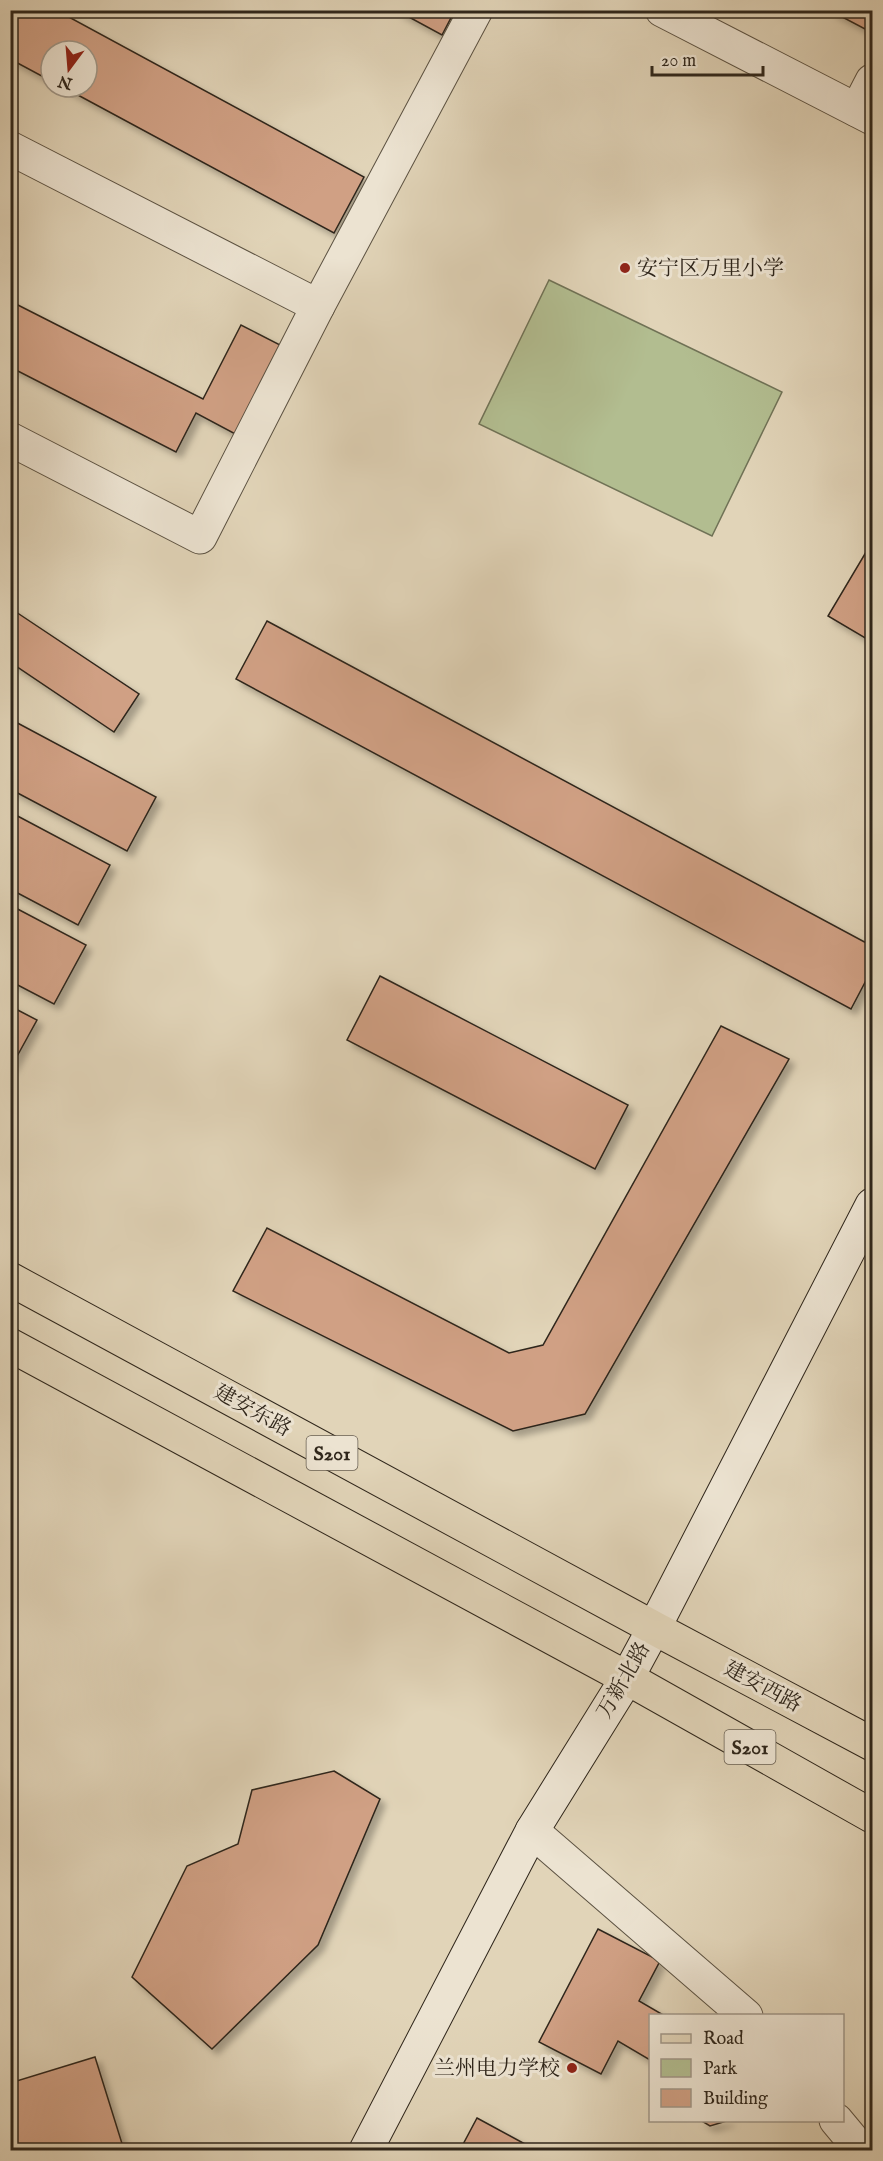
<svg xmlns="http://www.w3.org/2000/svg" width="883" height="2161" viewBox="0 0 883 2161" font-family="'IM FELL English','Noto Serif SC',serif">
<defs>
<filter id="shadow"><feDropShadow dx="5.5" dy="5.5" stdDeviation="3" flood-color="#0004"/></filter>
</defs>
<rect width="100%" height="100%" fill="#e1d4b8"/>
<filter id="stains"><feTurbulence type="fractalNoise" baseFrequency=".00333" numOctaves="4"/><feColorMatrix values="0 0 0 0 .2 0 0 0 0 .09 0 0 0 0 .02 0 0 0 .5 -.17"/></filter>
<radialGradient id="worn" r=".72"><stop offset=".6" stop-color="#630" stop-opacity="0"/><stop offset="1" stop-color="#630" stop-opacity=".3"/></radialGradient>
<!-- green -->
<polygon fill="#b2bd90" stroke="#707256" stroke-width="1.5" points="549,280 782,392 712,536 479,424"/>
<!-- building -->
<g fill="#d0a084" stroke="#2f261b" stroke-width="1.5" filter="url(#shadow)">
<polygon points="10,10 56,10 364,177 334,233 63,87 87,87 87,51 51,51 51,81 10,59"/>
<polygon points="396,10 455,10 442,35"/>
<polygon points="829,10 872,10 872,14 865,29"/>
<polygon points="10,301 203,399 241,325 284,347 239,436 196,413 176,452 10,367"/>
<polygon points="872,542 872,642 828,616"/>
<polygon points="10,608 139,694 114,732 10,662"/>
<polygon points="267,621 872,946 872,969 851,1009 236,679"/>
<polygon points="10,719 156,797 127,851 10,789"/>
<polygon points="10,812 110,865 78,925 10,889"/>
<polygon points="10,905 86,945 54,1004 10,981"/>
<polygon points="380,976 628,1105 595,1169 347,1040"/>
<polygon points="10,1006 37,1020 10,1069"/>
<polygon points="721,1026 789,1059 585,1414 513,1431 233,1291 267,1228 509,1353 543,1345"/>
<polygon points="334,1771 380,1799 318,1945 212,2049 132,1977 187,1866 238,1844 252,1790"/>
<polygon points="598,1929 660,1961 639,2001 665,2016 650,2016 650,2060 618,2041 601,2074 539,2042"/>
<polygon points="95,2057 124,2150 10,2150 10,2083"/>
<polygon points="477,2118 536,2150 460,2150"/>
<polygon points="700,2120 730,2120 710,2126"/>
</g>
<g fill="none" stroke-linecap="round" stroke-linejoin="round">
<!-- street casing -->
<g stroke="#5c5242" stroke-width="35">
<g id="street">
<polyline points="662,10 872,118"/>
<polyline points="857,110 872,81"/>
<polyline points="10,148 318,306"/>
<polyline points="10,439 200,537 318,306 476,10"/>
<polyline points="532,1831 746,2016"/>
<polyline points="836,2120 861,2150"/>
</g>
</g>
<!-- secondary casing -->
<g stroke="#2f261b" stroke-width="35">
<polyline id="secondary" points="366,2150 532,1831 627,1678 654,1628 872,1205"/>
</g>
<!-- primary casing -->
<g stroke="#2f261b" stroke-width="35">
<g id="primary">
<polyline points="10,1279 654,1628 872,1744"/>
<polyline points="10,1345 627,1678 872,1816"/>
</g>
</g>
<!-- street -->
<use href="#street" stroke="#ece3d1" stroke-width="33"/>
<!-- secondary -->
<use href="#secondary" stroke="#ece3d1" stroke-width="33"/>
<!-- primary -->
<use href="#primary" stroke="#e1d4b8" stroke-width="33"/>
</g>
<!-- markers -->
<g fill="#8f2418" stroke="#ece3d1" stroke-width="2">
<circle cx="625" cy="268" r="6"/>
<circle cx="572" cy="2068" r="6"/>
</g>
<g text-anchor="middle" stroke-width="6" stroke-linejoin="round" paint-order="stroke">
<!-- shield labels -->
<g fill="#ece3d1" stroke="#685f52" stroke-width="1.5">
<rect x="306.5" y="1436" width="51" height="34" rx="4.5"/>
<rect x="724.5" y="1730" width="51" height="34" rx="4.5"/>
</g>
<g font-size="20" font-weight="bold" fill="#2f261b">
<text x="332" y="1460">S201</text>
<text x="750" y="1754">S201</text>
</g>
<!-- poi labels -->
<g font-size="21" fill="#2f261b" stroke="#ece3d1" text-anchor="start">
<text x="637" y="275">安宁区万里小学</text>
<text x="560" y="2075" text-anchor="end">兰州电力学校</text>
</g>
<!-- street labels -->
<g font-size="21" fill="#2f261b" stroke="#ece3d1">
<text transform="translate(253 1410) rotate(29)" y="7">建安东路</text>
<text transform="translate(623 1680) rotate(-60)" y="7">万新北路</text>
<text transform="translate(763 1686) rotate(28)" y="7">建安西路</text>
</g>
</g>
<!-- margin -->
<rect width="883" height="2161" fill="none" stroke="#e1d4b8" stroke-width="36"/>
<rect x="12" y="12" width="859" height="2137" fill="none" stroke="#2f261b" stroke-width="3"/>
<rect x="18" y="18" width="847" height="2125" fill="none" stroke="#2f261b" stroke-width="1.5"/>
<!-- legend -->
<rect x="649" y="2014" width="195" height="108" fill="#ece3d1" stroke="#a09788" stroke-width="1.5"/>
<rect x="661" y="2034" width="30" height="9" fill="#e1d4b8" stroke="#a09788" stroke-width="1.5"/>
<text x="703" y="2044" font-size="18" fill="#2f261b">Road</text>
<rect x="661" y="2059" width="30" height="18" fill="#b2bd90" stroke="#a09788" stroke-width="1.5"/>
<text x="703" y="2074" font-size="18" fill="#2f261b">Park</text>
<rect x="661" y="2089" width="30" height="18" fill="#d0a084" stroke="#a09788" stroke-width="1.5"/>
<text x="703" y="2104" font-size="18" fill="#2f261b">Building</text>
<!-- north arrow -->
<g transform="translate(69 69) rotate(196)"><circle r="28" fill="#ece3d1" stroke="#a09788" stroke-width="1.5"/>
<path d="M0-4.5L10 22L0 15L-10 22Z" fill="#8f2418"/>
<text y="-9" font-size="16" font-weight="bold" text-anchor="middle" fill="#2f261b">N</text>
</g>
<!-- scale -->
<path d="M652 66v9h111v-9" fill="none" stroke="#2f261b" stroke-width="3"/>
<text x="661" y="66" font-size="18" fill="#2f261b" stroke="#ece3d1" stroke-width="4.5" paint-order="stroke">20 m</text>
<rect width="100%" height="100%" filter="url(#stains)"/>
<rect width="100%" height="100%" fill="url(#worn)"/>
</svg>
